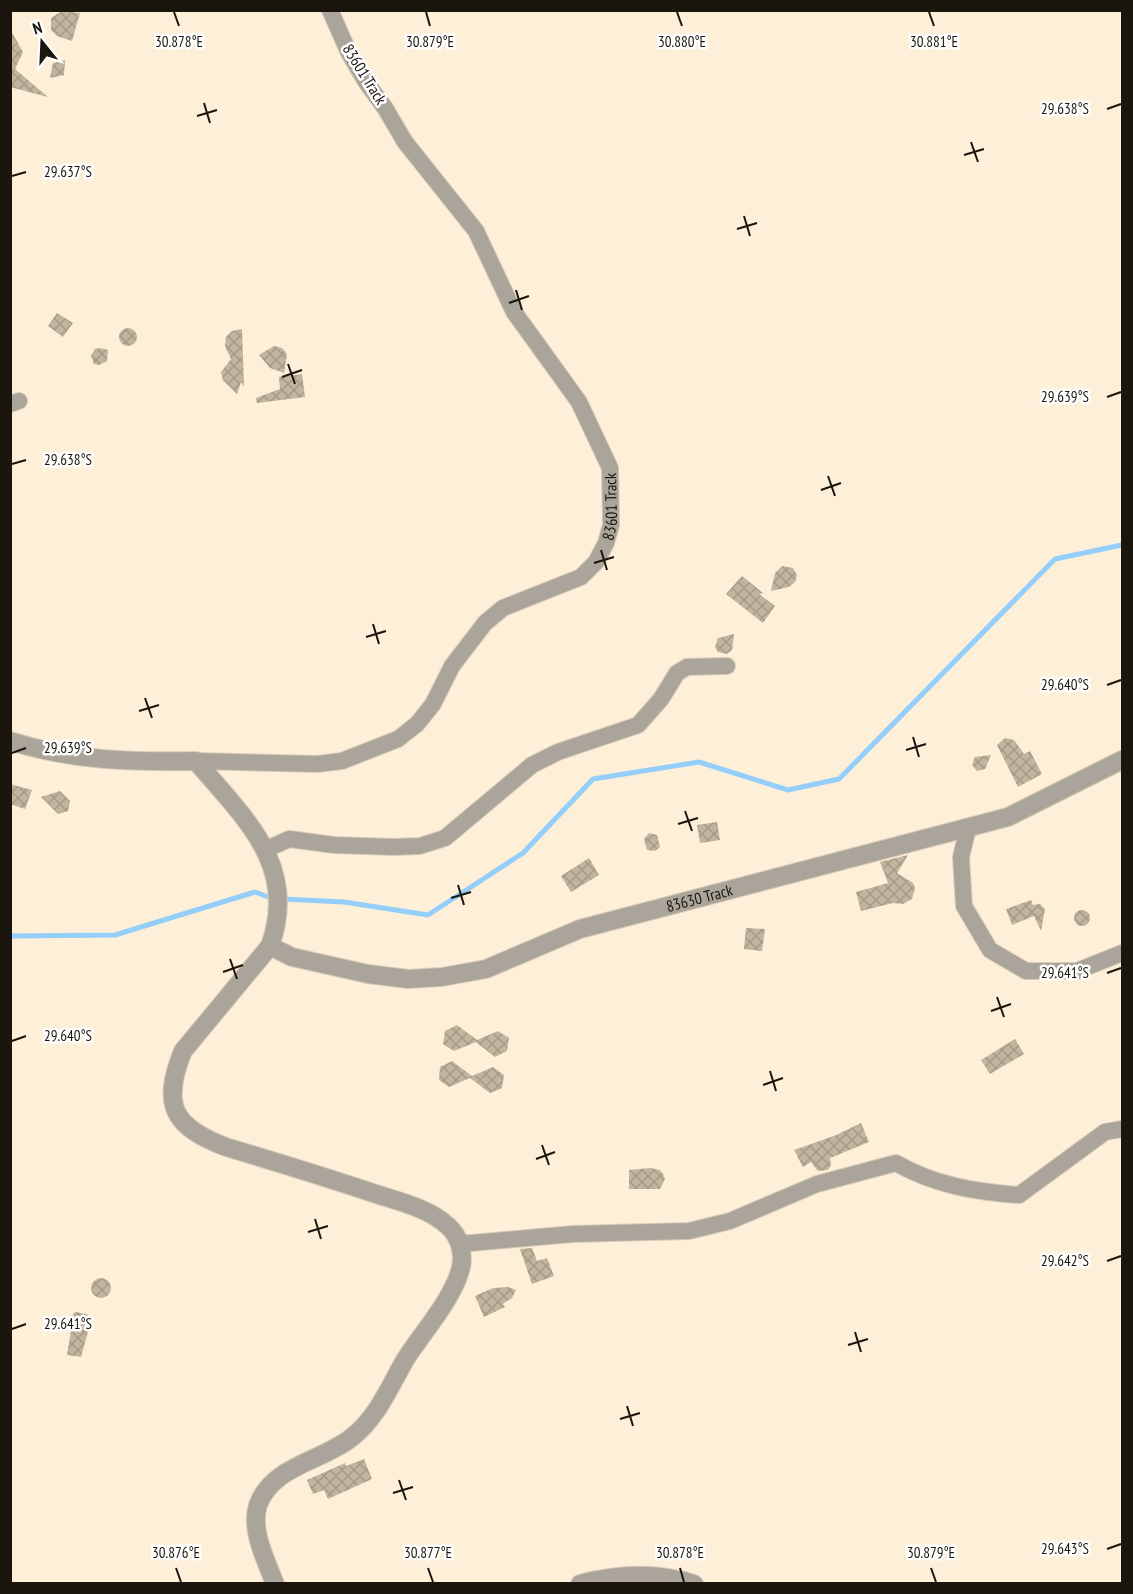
<svg xmlns="http://www.w3.org/2000/svg" width="1133" height="1594" viewBox="0 0 1133 1594" font-family="'PT Sans Narrow',sans-serif">
<defs>
<pattern id="building-cross-hatch" width="8" height="8" patternUnits="userSpaceOnUse" patternTransform="scale(1.5)"><rect width="8" height="8" fill="#c2b59e"/><path d="M0 0l8 8M0 8l8-8" fill="none" stroke="#a69b87"/></pattern>
</defs>
<rect width="100%" height="100%" fill="#fdefd8"/>
<g fill="none" stroke-linecap="round" stroke-linejoin="round">
<!-- stream -->
<g stroke="#94cefa" stroke-width="5">
<polyline points="283,899 344,902 428,915 523,853 593,779 699,762 788,790 839,779 1055,559 1122,545"/>
<polyline points="10,936 115,935 255,892 271,898"/>
</g>
</g>
<!-- building -->
<g fill="url(#building-cross-hatch)">
<polygon points="62,11 80,13 72,41 57,36 51,30 51,18"/>
<polygon points="10,29 23,52 15,69 48,97 10,87"/>
<polygon points="65,60 64,75 50,78 53,63"/>
<polygon points="57,313 73,323 63,337 48,326"/>
<circle cx="128" cy="337" r="9"/>
<polygon points="242,329 244,387 241,382 237,394 223,380 221,372 231,359 225,346 226,337 232,331"/>
<polygon points="274,346 282,348 287,354 284,373 270,368 259,355"/>
<polygon points="100,348 108,350 107,361 99,365 94,364 91,356 95,349"/>
<polygon points="302,374 305,397 257,403 256,398 280,389 279,377"/>
<polygon points="782,566 793,568 797,575 795,582 789,587 771,591 775,573"/>
<polygon points="742,576 763,593 759,594 775,606 763,623 726,594"/>
<polygon points="734,634 732,650 727,654 718,652 715,647 718,638"/>
<polygon points="1005,738 1014,740 1024,754 1030,751 1042,774 1018,787 997,745"/>
<polygon points="991,755 985,769 977,771 972,765 975,757"/>
<polygon points="10,784 32,790 25,809 10,804"/>
<polygon points="60,791 70,801 68,811 58,814 41,797"/>
<polygon points="717,822 720,840 700,843 697,825"/>
<polygon points="649,833 657,835 660,847 655,851 647,850 644,839"/>
<polygon points="908,855 897,873 913,883 915,888 912,899 903,904 893,903 861,911 856,892 888,883 880,862"/>
<polygon points="589,858 599,875 571,892 561,876"/>
<polygon points="1031,900 1033,905 1040,904 1045,909 1041,931 1034,916 1012,925 1006,909"/>
<circle cx="1082" cy="918" r="8"/>
<polygon points="746,928 765,929 762,951 744,949"/>
<polygon points="457,1025 477,1040 498,1031 509,1038 507,1051 495,1057 476,1042 454,1051 443,1044 445,1031"/>
<polygon points="1015,1039 1024,1054 990,1074 981,1060"/>
<polygon points="452,1061 472,1076 493,1067 504,1075 502,1088 490,1093 470,1078 449,1087 439,1080 440,1067"/>
<polygon points="861,1123 869,1142 830,1158 831,1165 828,1170 818,1171 811,1162 803,1167 794,1150 834,1136"/>
<polygon points="650,1168 660,1170 663,1174 665,1179 660,1189 629,1189 629,1170"/>
<polygon points="532,1248 537,1261 547,1258 554,1276 532,1284 520,1249"/>
<circle cx="101" cy="1288" r="10"/>
<polygon points="508,1287 516,1290 512,1298 503,1304 505,1307 484,1317 475,1296 493,1288"/>
<polygon points="75,1312 87,1314 91,1321 81,1357 67,1355 71,1331 68,1320"/>
<polygon points="364,1459 372,1479 328,1499 324,1490 313,1494 307,1480 345,1463 346,1466"/>
</g>
<g fill="none" stroke-linecap="round" stroke-linejoin="round">
<!-- minor casing -->
<g stroke="#d9ccb8" stroke-width="18">
<g id="minor">
<polyline points="10,404 19,401"/>
<path id="s1" d="M 196,761 L 317,764 L 342,761 L 398,739 L 417,724 L 433,704 L 452,666 L 485,623 L 503,608 L 581,577 L 596,562 L 606,543 L 611,525 L 610,468 L 579,402 L 514,312 L 476,231 L 405,142 L 385,108 L 366,82 L 349,53 L 330,10"/>
<polyline points="968,828 961,857 964,906 990,950 1026,971 1077,971 1122,953"/>
<polyline points="265,850 289,839 334,845 394,847 420,846 445,838 532,765 558,752 638,725 661,699 677,673 687,667 727,666"/>
<path d="M 460,1244 L 573,1234 L 689,1231 L 730,1221 L 817,1184 L 896,1163 C 934,1185 975,1192 1019,1195 L 1105,1132 L 1122,1129"/>
</g>
</g>
<!-- tertiary casing -->
<g stroke="#d9ccb8" stroke-width="20">
<g id="tertiary">
<path d="M 10,741 C 74,761 130,762 196,761 C 244,818 299,865 270,946 L 183,1051 C 161,1105 173,1127 226,1147 C 276,1162 325,1177 373,1193 C 397,1201 429,1208 448,1226 C 459,1236 464,1252 461,1267 C 454,1298 422,1333 405,1360 C 389,1388 377,1418 351,1438 C 322,1461 272,1466 258,1505 C 250,1530 266,1560 275,1584"/>
<path id="s2" d="M 270,946 L 292,957 L 368,974 L 408,979 L 442,977 L 486,969 L 580,929 L 1008,817 L 1122,760"/>
<path d="M 580,1584 C 618,1574 656,1572 694,1584"/>
</g>
</g>
<!-- minor -->
<use href="#minor" stroke="#aaa49a" stroke-width="16"/>
<!-- tertiary -->
<use href="#tertiary" stroke="#aaa49a" stroke-width="18"/>
</g>
<!-- ticks -->
<path fill="none" stroke="#1a160d" stroke-width="2" d="M 174,12 L 179,26M 426,12 L 430,26M 677,12 L 682,26M 929,12 L 934,26M 204,103 L 210,123M 1107,109 L 1121,104M 197,116 L 217,110M 971,142 L 978,162M 964,155 L 984,149M 12,176 L 26,172M 744,216 L 750,236M 737,229 L 757,223M 516,290 L 522,310M 509,303 L 529,296M 288,364 L 295,384M 282,377 L 302,370M 1107,397 L 1121,392M 12,464 L 26,460M 828,476 L 835,496M 821,490 L 841,483M 601,550 L 607,570M 594,563 L 614,557M 373,624 L 379,644M 366,637 L 386,631M 1107,685 L 1121,680M 145,698 L 152,718M 139,711 L 159,705M 913,737 L 919,757M 906,750 L 926,744M 12,753 L 26,748M 685,811 L 692,831M 678,824 L 698,818M 458,885 L 464,905M 451,898 L 471,892M 230,959 L 237,979M 223,972 L 243,965M 1107,973 L 1121,968M 997,997 L 1004,1017M 991,1011 L 1011,1004M 12,1041 L 26,1036M 770,1071 L 776,1091M 763,1085 L 783,1078M 542,1145 L 549,1165M 536,1159 L 555,1152M 315,1219 L 321,1239M 308,1232 L 328,1226M 1107,1261 L 1121,1256M 12,1329 L 26,1324M 855,1332 L 861,1352M 848,1345 L 868,1339M 627,1406 L 633,1426M 620,1419 L 640,1413M 399,1480 L 406,1500M 393,1493 L 413,1487M 1107,1549 L 1121,1544M 176,1568 L 181,1582M 428,1568 L 433,1582M 680,1568 L 684,1582M 931,1568 L 936,1582"/>
<g text-anchor="middle" stroke-width="5" stroke-linejoin="round" paint-order="stroke">
<!-- street labels -->
<g font-size="16" fill="#1a160d" stroke="#fefefe">
<text transform="translate(365 74) rotate(58)" y="6">83601 Track</text>
<text dy="6" stroke="none"><textPath href="#s1" startOffset="540">83601 Track</textPath></text>
<text dy="6" stroke="none"><textPath href="#s2" startOffset="447">83630 Track</textPath></text>
</g>
</g>
<g font-size="15" text-anchor="middle" fill="#1a160d" stroke="#fefefe" stroke-width="5" stroke-linejoin="round" paint-order="stroke">
<text x="179" y="47">30.878°E</text>
<text x="430" y="47">30.879°E</text>
<text x="682" y="47">30.880°E</text>
<text x="934" y="47">30.881°E</text>
<text x="1065" y="114">29.638°S</text>
<text x="68" y="177">29.637°S</text>
<text x="1065" y="402">29.639°S</text>
<text x="68" y="465">29.638°S</text>
<text x="1065" y="690">29.640°S</text>
<text x="68" y="753">29.639°S</text>
<text x="1065" y="978">29.641°S</text>
<text x="68" y="1041">29.640°S</text>
<text x="1065" y="1266">29.642°S</text>
<text x="68" y="1329">29.641°S</text>
<text x="1065" y="1554">29.643°S</text>
<text x="176" y="1558">30.876°E</text>
<text x="428" y="1558">30.877°E</text>
<text x="680" y="1558">30.878°E</text>
<text x="931" y="1558">30.879°E</text>
</g>
<!-- border -->
<rect width="1133" height="1594" fill="none" stroke="#1a160d" stroke-width="24"/>
<!-- north arrow -->
<g transform="translate(42 42) rotate(342)" stroke="#fefefe" stroke-width="4.5" paint-order="stroke">
<path d="M0-4.5L10 22L0 15L-10 22Z" fill="#1a160d"/>
<text y="-9" font-size="16" font-weight="bold" text-anchor="middle" fill="#1a160d">N</text>
</g>
</svg>
